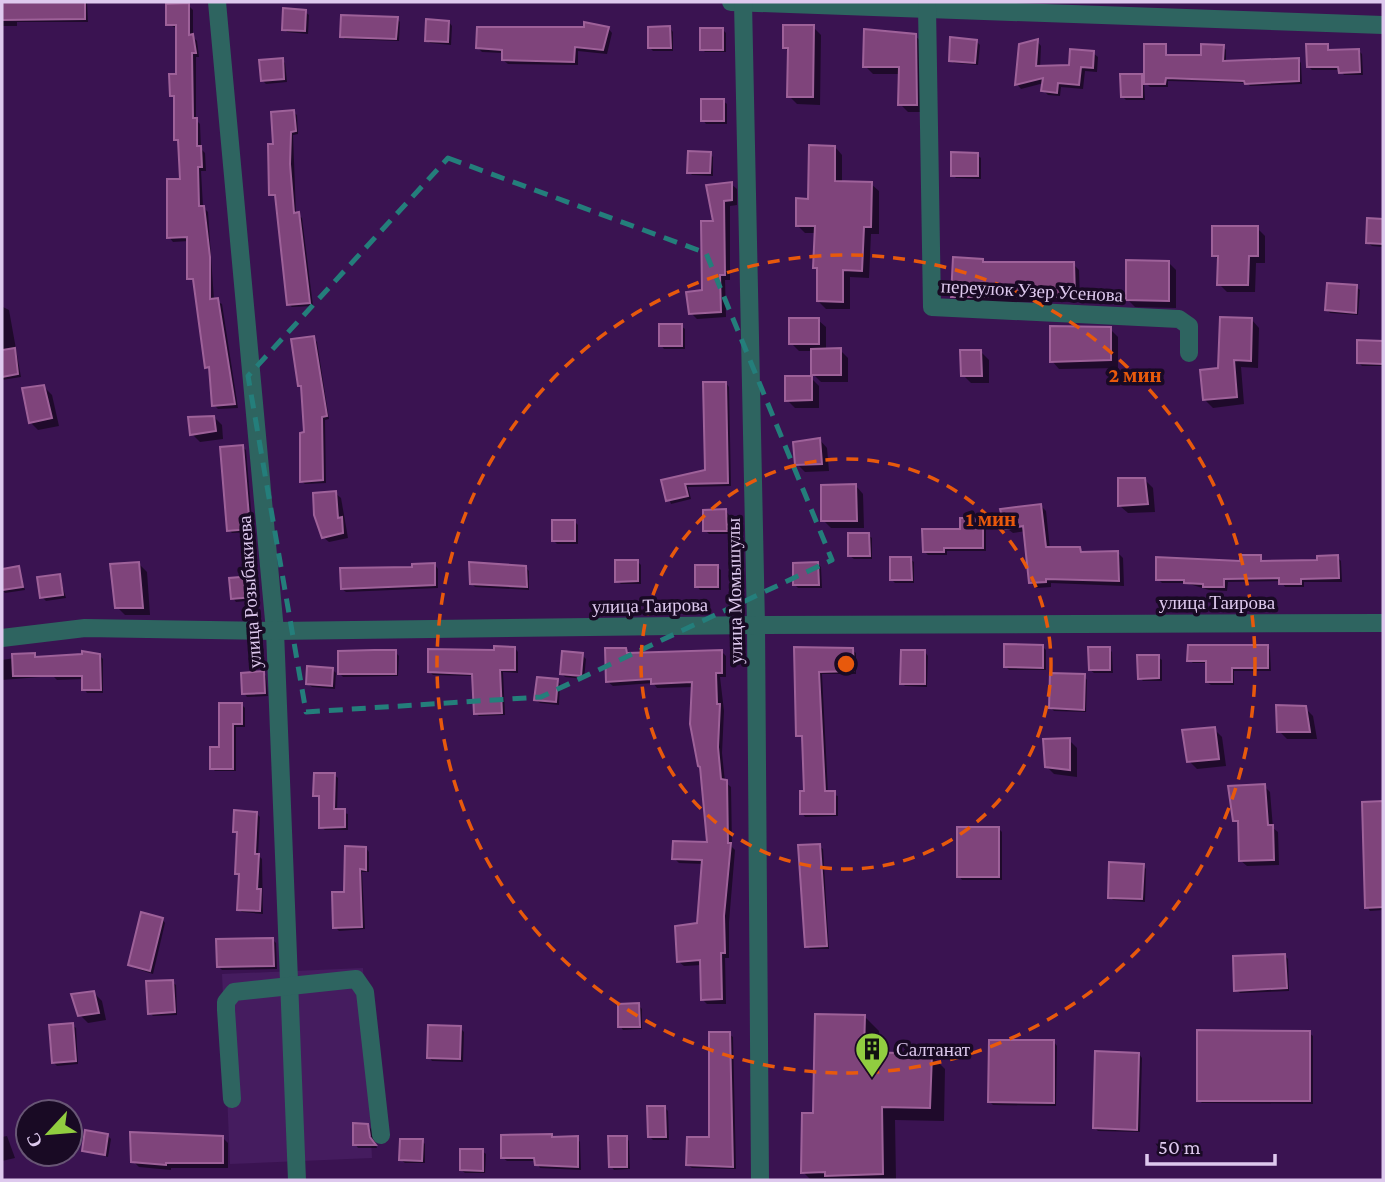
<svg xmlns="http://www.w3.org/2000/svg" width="1385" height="1182" viewBox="0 0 1385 1182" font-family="'Crimson Pro',serif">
<rect width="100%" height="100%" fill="#3a1351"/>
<!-- built -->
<polygon fill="#451c5f" points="363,968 372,1158 230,1164 222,974"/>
<!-- shadow -->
<g fill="#0007">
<polygon points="2,3 87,2 88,22 17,22 17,26 2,26"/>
<polygon points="188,5 193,10 193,37 197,41 199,57 196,57 196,120 200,124 201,149 205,153 206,171 201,171 203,207 208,212 214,300 222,304 238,408 218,409 214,405 195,283 189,278 189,241 173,242 169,237 181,180 180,143 175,139 175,99 171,95 177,76 178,29 168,24"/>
<polygon points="305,12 309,15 308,34 287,32 284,29"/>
<polygon points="397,19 400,22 399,41 345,39 341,36"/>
<polygon points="449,22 452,26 451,45 430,43 427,40"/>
<polygon points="813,27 821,35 820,105 797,104 789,96 790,53 784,47"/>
<polygon points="608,28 612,33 607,54 578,51 578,65 508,64 503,60 504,53 482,52 478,48"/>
<polygon points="670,28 673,32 673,51 653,51 649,47"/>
<polygon points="723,30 726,33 726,52 705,52 702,49"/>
<polygon points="865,31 915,36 923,43 924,112 908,112 900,104 900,74 873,74 865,66"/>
<polygon points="976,41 980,45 978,65 954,63 951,60"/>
<polygon points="1037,41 1041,46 1040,68 1070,66 1093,53 1098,57 1097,72 1085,71 1083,89 1061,87 1060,96 1048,95 1043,90 1044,83 1021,89 1017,84"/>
<polygon points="1165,46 1168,57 1202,56 1223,46 1226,50 1226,62 1298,59 1301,63 1302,84 1250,86 1247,83 1168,81 1168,87 1150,87 1144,81 1145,100 1126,100 1123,97 1141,76 1146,81"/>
<polygon points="1327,46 1330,51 1359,51 1362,54 1363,75 1344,75 1340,70 1312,70 1309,67"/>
<polygon points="282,60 285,63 287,82 266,84 262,80"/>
<polygon points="723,101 727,104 727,124 706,124 703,120"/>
<polygon points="293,112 297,115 298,134 293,135 296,214 302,218 313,306 292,307 288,304 277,198 271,195 275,146"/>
<polygon points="835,147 842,155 842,183 871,184 879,191 879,234 871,234 869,278 850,277 850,309 826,309 818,301 819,272 815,267 817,233 805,233 797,225"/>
<polygon points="710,154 713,157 713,176 692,175 689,172"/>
<polygon points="977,155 981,158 981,179 956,178 953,175"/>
<polygon points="731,184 737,189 737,205 730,206 730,280 725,280 726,317 697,319 691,313 704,292 715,223 708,186"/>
<polygon points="1369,220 1383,221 1383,247 1372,246 1368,243"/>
<polygon points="1257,228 1265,236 1265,263 1256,263 1255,292 1227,292 1219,284 1219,261 1214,255"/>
<polygon points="983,260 986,264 1073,264 1079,270 1080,302 959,302 953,296"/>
<polygon points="1169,263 1176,270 1176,308 1135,307 1127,299"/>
<polygon points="1356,287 1360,290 1358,315 1330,313 1327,310"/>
<polygon points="2,298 3,307 9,310 21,377 2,380"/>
<polygon points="818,320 826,327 826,350 840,350 848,358 848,382 821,382 813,374 813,351 799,351 791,343"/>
<polygon points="1252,320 1259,328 1258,368 1241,367 1244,404 1213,408 1205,400"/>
<polygon points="681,326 685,329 685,349 664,349 661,345"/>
<polygon points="1110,329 1118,337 1118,368 1059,369 1052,361"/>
<polygon points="313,338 317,342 329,419 325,420 326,483 305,484 301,481 306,434 303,389 300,386"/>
<polygon points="1359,342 1383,343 1383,366 1362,366 1359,363"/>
<polygon points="981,352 989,360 989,383 971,383 963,375"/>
<polygon points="811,378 819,386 819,408 795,408 787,400"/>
<polygon points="726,383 729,387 731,486 688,487 691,499 671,504 663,482 707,472"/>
<polygon points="44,387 52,395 59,426 38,430 30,422"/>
<polygon points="214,417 222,425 223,439 200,442 192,434"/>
<polygon points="820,440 827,448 829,471 805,472 797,464"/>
<polygon points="242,447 246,450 253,532 232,533 229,530"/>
<polygon points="1145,480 1153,488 1155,512 1128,513 1120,506"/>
<polygon points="856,486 863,494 864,528 831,528 823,520"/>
<polygon points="335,493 341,498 348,538 329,542 323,537"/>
<polygon points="1040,505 1046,511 1050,549 1080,549 1084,553 1118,553 1123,558 1124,586 1051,583 1051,587 1036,588 1030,582 1026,531 1013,533 1009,530 1032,526 1032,522 1008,526 1008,529 1002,511"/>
<polygon points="726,511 729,515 729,534 709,534 705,530"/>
<polygon points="983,520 986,523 986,551 947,551 947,555 928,555 925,552"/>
<polygon points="574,521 578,525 578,544 557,544 553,540"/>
<polygon points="868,535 872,538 872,559 854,559 850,556"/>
<polygon points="1260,557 1264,563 1319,562 1337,557 1341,561 1342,582 1304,582 1304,587 1285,587 1281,581 1228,582 1227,591 1209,590 1186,583 1162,583 1158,579"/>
<polygon points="910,559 914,562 914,583 895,583 892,580"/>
<polygon points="638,562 641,565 641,584 621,584 617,581"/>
<polygon points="139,564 147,572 150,615 125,615 117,607"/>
<polygon points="818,564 821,567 822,588 798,588 795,585"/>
<polygon points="435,565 438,569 438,588 346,592 342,589"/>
<polygon points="717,567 721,570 721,590 700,590 697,586"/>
<polygon points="18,568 25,590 5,593 2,590 2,570"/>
<polygon points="526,568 529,571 529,590 475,587 471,583"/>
<polygon points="59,575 66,598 46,601 42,597"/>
<polygon points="252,578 255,581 257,600 236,602 233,598"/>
<polygon points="1267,646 1270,650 1271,671 1234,671 1234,685 1211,685 1207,682 1207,663 1193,663 1189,660"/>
<polygon points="1043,647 1046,650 1046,670 1009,670 1005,666"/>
<polygon points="515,648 518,652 518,673 503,672 505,715 479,716 475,713 474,676 433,675 430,672"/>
<polygon points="626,649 631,655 721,651 726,656 726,677 720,677 724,711 722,753 725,782 731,787 732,847 735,850 729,922 729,958 725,958 726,1004 707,1004 702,999 702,965 684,966 679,962 699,925 704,864 679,863 674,858 709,844 694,687 657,688 653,683 613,686 608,682"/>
<polygon points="796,649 852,650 856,653 856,674 822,674 828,793 838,796 838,816 805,817 802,813 805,793 804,739 798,735"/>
<polygon points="1109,649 1112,652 1113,673 1094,673 1090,670"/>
<polygon points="395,652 399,656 398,676 343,677 339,673"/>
<polygon points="925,652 928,656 927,687 905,686 902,683"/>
<polygon points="34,655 39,659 99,655 103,659 103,693 87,693 84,689 84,679 57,680 53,676 2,680 2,660"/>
<polygon points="582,655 586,659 584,679 565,677 562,674"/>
<polygon points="1158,657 1162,660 1162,681 1143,681 1140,678"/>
<polygon points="332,669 336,673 335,689 312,687 308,684"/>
<polygon points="263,673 266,676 268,696 247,697 244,693"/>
<polygon points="1084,676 1087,680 1086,712 1054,711 1051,708"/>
<polygon points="557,681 560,684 559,705 540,703 536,700"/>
<polygon points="242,705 245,708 245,727 236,727 236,771 215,771 212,768"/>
<polygon points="1305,708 1313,716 1317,739 1287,739 1279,731"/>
<polygon points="1214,729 1222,737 1226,766 1197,769 1189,761"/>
<polygon points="1069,740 1077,748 1077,777 1054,774 1046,766"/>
<polygon points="334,775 338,778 337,811 348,814 348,830 325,830 321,827 321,798 315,795"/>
<polygon points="1264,786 1270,792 1273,828 1278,832 1279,865 1247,866 1241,861 1240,825 1235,820"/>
<polygon points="1383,803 1383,910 1370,911 1367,907 1364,804"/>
<polygon points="256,813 260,817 258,855 262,859 263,914 242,912 238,909 239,835 235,831"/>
<polygon points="999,829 1002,832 1002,880 962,880 959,876"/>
<polygon points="819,846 823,849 829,949 810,949 807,946"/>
<polygon points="366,848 369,852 369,872 362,872 365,929 339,931 335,927 346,893"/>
<polygon points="1143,865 1146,869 1145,902 1113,900 1110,897"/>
<polygon points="162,919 165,923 153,974 134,968 130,964"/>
<polygon points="273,940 276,943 277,969 222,970 218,966"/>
<polygon points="1284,955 1288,959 1289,991 1240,993 1236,990"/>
<polygon points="172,982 176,985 177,1015 153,1016 150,1013"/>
<polygon points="94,993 102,1001 106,1020 88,1023 80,1015"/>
<polygon points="638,1005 642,1009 642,1029 623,1030 620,1026"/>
<polygon points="865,1017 879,1031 878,1054 931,1055 945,1069 944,1121 895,1120 896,1180 811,1180 803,1172 815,1115"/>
<polygon points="72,1025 76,1028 78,1064 57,1066 53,1062"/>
<polygon points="460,1028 464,1032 463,1062 432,1061 429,1057"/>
<polygon points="1309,1033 1313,1036 1313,1104 1202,1103 1198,1100"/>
<polygon points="729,1034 733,1037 736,1169 692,1168 688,1165 711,1139"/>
<polygon points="1054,1042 1057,1046 1056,1106 993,1105 990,1102"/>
<polygon points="1139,1054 1142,1058 1140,1132 1098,1131 1094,1127"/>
<polygon points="665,1108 668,1111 669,1140 653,1140 649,1136"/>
<polygon points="368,1125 371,1129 377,1148 358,1148 355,1144"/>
<polygon points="107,1135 111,1139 108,1157 84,1151"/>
<polygon points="7,1136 15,1158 2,1161 2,1137"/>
<polygon points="222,1137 228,1143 228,1168 171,1168 171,1170 139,1167 133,1161"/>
<polygon points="626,1137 629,1141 630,1169 614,1170 611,1166"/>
<polygon points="577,1138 580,1142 581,1170 540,1168 536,1161 507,1161 503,1158"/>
<polygon points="422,1141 425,1144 425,1163 405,1163 401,1160"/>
<polygon points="482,1151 486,1154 485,1173 465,1173 461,1170"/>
<polygon points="39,1154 62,1154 63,1159 43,1163"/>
</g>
<!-- building -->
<g fill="#7f447b" stroke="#9e6199" stroke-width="2">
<polygon points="2,2 85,2 85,19 2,20"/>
<polygon points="189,3 189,35 193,34 196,53 192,53 193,118 197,118 197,146 201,146 202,167 198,167 199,206 204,206 210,257 210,299 218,298 235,404 212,406 209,367 205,368 193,279 187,279 187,237 167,238 167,179 180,179 178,140 174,140 174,96 170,96 169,74 176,74 176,25 166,25 166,4"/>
<polygon points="283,8 306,10 305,31 282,30"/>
<polygon points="341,15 398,17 396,39 340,37"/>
<polygon points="426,19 449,21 448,42 425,41"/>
<polygon points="584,22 609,27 603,50 575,47 574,62 502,60 502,50 476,48 477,27 584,27"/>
<polygon points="783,25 814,25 813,97 787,97 788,48 783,48"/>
<polygon points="670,26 671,48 648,48 648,27"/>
<rect x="700" y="28" width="23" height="22"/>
<polygon points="864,29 916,34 917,105 898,105 899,67 863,67"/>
<polygon points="950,37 977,40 975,63 949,61"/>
<polygon points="1038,39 1036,66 1069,65 1070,49 1094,51 1093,68 1081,67 1079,85 1058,83 1057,93 1041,91 1043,78 1015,85 1019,44"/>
<polygon points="1144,44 1166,44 1166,55 1201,55 1201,44 1224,45 1223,61 1299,58 1299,81 1245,84 1244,81 1166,78 1165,84 1144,84"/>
<polygon points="1306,44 1328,44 1328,50 1359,49 1360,72 1339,73 1338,67 1307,67"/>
<polygon points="283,58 284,79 261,81 259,60"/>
<polygon points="1120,74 1142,74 1142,97 1121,97"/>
<rect x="701" y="99" width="23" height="22"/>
<polygon points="294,110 296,131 291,132 290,164 294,213 299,212 310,303 287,305 275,195 269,195 268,144 273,144 271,112"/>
<polygon points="809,145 835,146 835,181 872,182 871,227 864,227 862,271 843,270 843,302 817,301 817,268 813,268 815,226 796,226 796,198 808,199"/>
<polygon points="688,151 711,152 710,173 687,173"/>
<polygon points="951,152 978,153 978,176 951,176"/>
<polygon points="732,182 732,200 724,201 725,275 720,275 721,312 689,314 686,292 702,290 701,221 713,221 706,185"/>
<polygon points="1367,218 1383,219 1383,244 1366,243"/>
<polygon points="1212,226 1258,226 1258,256 1249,256 1248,285 1217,285 1218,256 1212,256"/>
<polygon points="953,257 983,259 983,262 1074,262 1075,297 951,297"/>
<polygon points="1126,260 1169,261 1169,301 1126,300"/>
<polygon points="1327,283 1357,285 1356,313 1325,310"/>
<polygon points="1220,317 1252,318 1251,361 1234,360 1237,397 1203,400 1200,370 1218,368"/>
<rect x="789" y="318" width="30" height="26"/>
<rect x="659" y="324" width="23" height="22"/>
<polygon points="1050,326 1111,327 1111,360 1050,362"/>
<polygon points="314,336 327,416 322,417 323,480 300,482 300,433 304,432 301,386 298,386 291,339"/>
<polygon points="1357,340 1383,341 1383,364 1357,363"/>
<polygon points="15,348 18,374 2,377 2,350"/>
<polygon points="841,348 841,375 811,375 811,349"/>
<polygon points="960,350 981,350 982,376 961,376"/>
<polygon points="785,376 812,376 812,400 785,401"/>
<polygon points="703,382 726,382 728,483 685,484 688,496 666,501 661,480 705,470"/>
<polygon points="44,385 52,418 29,423 22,388"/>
<polygon points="214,416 216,431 190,435 188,417"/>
<polygon points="820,438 822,464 795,465 793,442"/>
<polygon points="243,445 250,529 227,531 220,447"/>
<polygon points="1118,478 1145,478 1148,504 1118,506"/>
<polygon points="856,484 857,521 821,521 821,485"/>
<polygon points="336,491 338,518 342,517 343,533 322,538 314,515 313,493"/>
<polygon points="1041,504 1046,547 1080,547 1081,552 1118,551 1119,581 1046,579 1046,582 1029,583 1023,526 1005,529 1000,509"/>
<polygon points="726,509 727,531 703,531 703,510"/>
<polygon points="960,518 983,518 983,548 944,548 944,552 923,552 922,529 960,529"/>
<rect x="552" y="520" width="23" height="21"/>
<polygon points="848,533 869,533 870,556 848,556"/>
<polygon points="1240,555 1261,555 1261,561 1317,560 1317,556 1338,555 1339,578 1301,579 1301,584 1279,584 1279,578 1224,579 1224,587 1203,587 1203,584 1184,583 1184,580 1156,580 1156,557 1240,561"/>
<polygon points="890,557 911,557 912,580 890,580"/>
<polygon points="615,560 638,560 638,581 615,582"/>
<polygon points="139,562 143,608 115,608 110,564"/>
<polygon points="469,562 526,566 527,587 470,584"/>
<polygon points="818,562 819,585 793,585 793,563"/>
<polygon points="435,563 435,585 341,589 340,568 412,567 412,564"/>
<rect x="695" y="565" width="23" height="22"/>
<polygon points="19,566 23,587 2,590 2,569"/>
<polygon points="60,574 63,595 40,598 37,577"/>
<polygon points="252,576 254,597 231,599 229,578"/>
<polygon points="1004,644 1043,645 1043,668 1004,667"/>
<polygon points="1188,645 1268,645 1268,668 1232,668 1232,682 1206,682 1206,661 1187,661"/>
<polygon points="494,646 515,647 515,670 500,670 502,713 474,714 472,674 428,672 428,649 494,650"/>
<polygon points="794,647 853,648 854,671 819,672 825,791 835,791 835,814 800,814 800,791 804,791 802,736 796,736"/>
<polygon points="1088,647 1110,647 1110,670 1089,670"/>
<polygon points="605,648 626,648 627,653 722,650 722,673 716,673 717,704 720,704 718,747 721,779 727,780 728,843 731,843 724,916 725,953 721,953 722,999 701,1000 700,960 677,962 675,926 697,923 702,860 672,859 673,841 707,842 700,767 698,766 690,724 692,682 651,684 651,679 606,682"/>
<polygon points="374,650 396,650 396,674 338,674 338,651"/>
<polygon points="901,650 925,650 925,684 900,684"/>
<polygon points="82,651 100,654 101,690 82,690 82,676 13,676 12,654 35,653 35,657 82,654"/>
<polygon points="562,651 583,653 581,676 560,674"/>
<polygon points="1137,655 1159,655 1159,678 1138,679"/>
<polygon points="307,666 333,668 332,686 306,684"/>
<polygon points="264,671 265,693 242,694 241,673"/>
<polygon points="1050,673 1085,674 1084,710 1049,708"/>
<polygon points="537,677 558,679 556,702 534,700"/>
<polygon points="219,703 242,703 242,724 233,724 233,769 210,769 210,747 219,747"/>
<polygon points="1276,705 1306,706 1310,732 1277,732"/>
<polygon points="1215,727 1219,759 1187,762 1182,730"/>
<polygon points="1070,738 1070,770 1045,767 1043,739"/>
<polygon points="314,773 335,773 334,809 345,809 345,827 319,828 319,796 313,796"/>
<polygon points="1265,784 1268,825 1273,825 1274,860 1239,861 1238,821 1233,821 1228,786"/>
<polygon points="1383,801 1383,907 1365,908 1362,802"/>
<polygon points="234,810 257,812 255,854 259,854 257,889 261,889 260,911 237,910 239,874 235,874 237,832 233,832"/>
<rect x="957" y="827" width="42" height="50"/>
<polygon points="820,844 827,946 805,947 798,845"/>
<polygon points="345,846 366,847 366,870 360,869 362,927 333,928 332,892 344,892"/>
<polygon points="1109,862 1144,864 1142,899 1108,898"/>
<polygon points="141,912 163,918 150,971 128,965"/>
<polygon points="273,938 274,966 217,967 216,939"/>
<polygon points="1285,954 1287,988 1234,991 1233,956"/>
<polygon points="173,980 175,1012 148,1014 146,981"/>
<polygon points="94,991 99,1013 78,1016 71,994"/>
<polygon points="639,1003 640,1027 618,1027 618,1004"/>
<polygon points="815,1014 865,1015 864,1052 932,1054 930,1108 882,1107 883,1174 825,1176 825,1172 801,1173 802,1113 813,1113"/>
<polygon points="73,1023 76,1061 52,1063 49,1025"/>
<polygon points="428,1025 461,1026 460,1059 427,1058"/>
<polygon points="1197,1030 1310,1031 1310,1101 1197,1101"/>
<polygon points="709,1032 730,1032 733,1167 686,1165 687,1137 709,1137"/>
<polygon points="989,1040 1054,1040 1054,1103 988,1102"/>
<polygon points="1095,1051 1139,1053 1137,1130 1093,1128"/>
<polygon points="647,1106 665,1106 666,1137 648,1137"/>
<polygon points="353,1123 368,1124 370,1137 376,1145 353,1145"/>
<polygon points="85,1130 108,1134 105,1155 82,1151"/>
<polygon points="130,1132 223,1136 223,1163 166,1163 166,1165 131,1162"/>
<polygon points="552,1134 552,1137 578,1136 578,1167 535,1165 534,1158 501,1158 501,1135"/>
<polygon points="608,1136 627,1136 627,1167 609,1167"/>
<polygon points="400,1139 423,1139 422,1161 399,1160"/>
<polygon points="460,1149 483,1149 483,1171 460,1170"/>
</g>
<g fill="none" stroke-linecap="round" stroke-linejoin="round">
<!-- minor -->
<g stroke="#2e6460" stroke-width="18">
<polyline points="217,2 275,631 297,1180"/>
<polyline points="731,2 1383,25"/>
<polyline points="743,2 756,625 760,1180"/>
<polyline points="927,7 932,307 1179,319 1189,326 1189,353"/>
<polyline points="2,638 85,628 275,631 756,625 1383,623"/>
<polyline points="232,1099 226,1010 226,1002 234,992 356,979 365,992 381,1135"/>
</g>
</g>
<!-- marked area -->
<path fill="none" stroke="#247e7b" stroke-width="5" stroke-dasharray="14 9" stroke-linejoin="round" d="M 448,158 L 706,253 L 832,560 L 541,697 L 306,712 L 248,376 Z"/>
<!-- distance rings -->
<g fill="none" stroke="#e8590c" stroke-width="3.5" stroke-dasharray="12 9">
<circle cx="846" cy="664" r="205"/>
<circle cx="846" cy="664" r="409"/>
</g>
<!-- icons -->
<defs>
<g id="building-pin" transform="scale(1.75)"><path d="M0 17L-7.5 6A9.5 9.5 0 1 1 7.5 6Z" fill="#91cd40" stroke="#190a24"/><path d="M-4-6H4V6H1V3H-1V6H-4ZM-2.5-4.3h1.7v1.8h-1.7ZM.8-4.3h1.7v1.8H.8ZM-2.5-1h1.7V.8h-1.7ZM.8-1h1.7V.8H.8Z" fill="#111"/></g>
</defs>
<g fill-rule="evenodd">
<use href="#building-pin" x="872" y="1049"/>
</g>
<g text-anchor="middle" stroke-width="7" stroke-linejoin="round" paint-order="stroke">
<!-- street labels -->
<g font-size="19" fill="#dec9ee" stroke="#190a24">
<text transform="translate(1032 290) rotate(3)" y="7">переулок Узер Усенова</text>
<text transform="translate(734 591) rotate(-91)" y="7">улица Момышулы</text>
<text transform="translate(249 592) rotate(-94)" y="7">улица Розыбакиева</text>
<text x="1217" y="609">улица Таирова</text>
<text transform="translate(650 605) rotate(-1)" y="7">улица Таирова</text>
</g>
<!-- poi labels -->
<g font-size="19" fill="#dec9ee" stroke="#190a24" text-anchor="start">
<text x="896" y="1056">Салтанат</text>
</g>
</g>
<circle cx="846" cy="664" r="10" fill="#e8590c" stroke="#190a24" stroke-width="3.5"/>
<g font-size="21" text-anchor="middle" font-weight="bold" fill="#e8590c" stroke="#190a24" stroke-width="7" stroke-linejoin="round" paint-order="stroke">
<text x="1135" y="382">2 мин</text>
<text x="991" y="526">1 мин</text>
</g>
<!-- border -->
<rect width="1385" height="1182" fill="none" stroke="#dec9ee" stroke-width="7"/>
<!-- north arrow -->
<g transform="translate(49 1133) rotate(244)"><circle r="33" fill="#190a24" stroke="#685675" stroke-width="2"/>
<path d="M0-5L12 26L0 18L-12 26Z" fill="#91cd40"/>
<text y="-10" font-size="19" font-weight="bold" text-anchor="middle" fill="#dec9ee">С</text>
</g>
<!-- scale -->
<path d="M1147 1154v10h128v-10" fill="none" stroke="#dec9ee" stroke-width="3.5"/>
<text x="1158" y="1154" font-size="21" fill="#dec9ee" stroke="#190a24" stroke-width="5" paint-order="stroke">50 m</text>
</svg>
